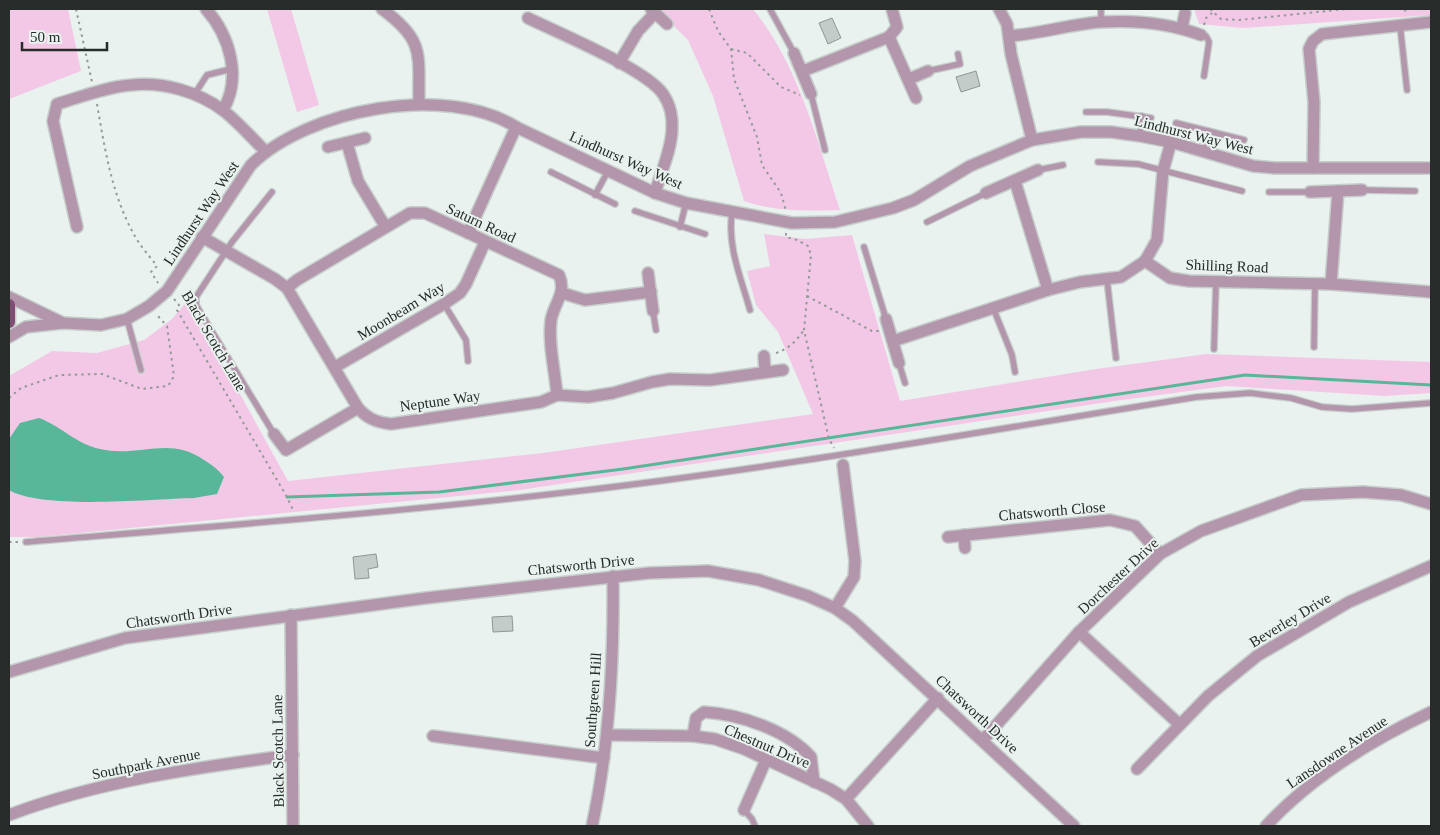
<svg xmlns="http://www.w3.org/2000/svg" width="1440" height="835" viewBox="0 0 1440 835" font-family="Georgia,serif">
<rect width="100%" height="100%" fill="#e9f2ee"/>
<!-- green -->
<g fill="#f3c8e7">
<polygon points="9,9 68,9 81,71 9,99"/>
<polygon points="267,9 291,9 319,105 297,112"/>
<path d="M 656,9 L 753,9 C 799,66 817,141 840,210 C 806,211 775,212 744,201 L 713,96 L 688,40 Z"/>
<polygon points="1194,9 1431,9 1431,15 1243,28 1199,24"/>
<polygon points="764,234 805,239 852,235 900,401 1096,369 1206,354 1431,362 1431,393 1385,396 1226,386 1115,401 520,490 38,537 9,537 9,376 52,351 97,353 144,340 172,319 188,300 288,481 543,453 813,414 778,332 756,305 747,271 770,266"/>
</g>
<!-- water -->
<path fill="#57b798" d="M 39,418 C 61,426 76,444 100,449 C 139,458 169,435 204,460 C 212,465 218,469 224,477 L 217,494 L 194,498 C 150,499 43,510 9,490 L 9,439 L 20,423 Z"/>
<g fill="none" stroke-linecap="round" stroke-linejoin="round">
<!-- stream -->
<polyline stroke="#57b798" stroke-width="3" points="287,497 439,492 623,469 1245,375 1431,385"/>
</g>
<!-- building -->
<g fill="#c3ccc8" stroke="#8f9793">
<polygon points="832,18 841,38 828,44 819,23"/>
<polygon points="976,71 980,86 961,92 956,77"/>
<polygon points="376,554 378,567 368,569 369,578 355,579 353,557"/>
<polygon points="512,616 513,631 493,632 492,617"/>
</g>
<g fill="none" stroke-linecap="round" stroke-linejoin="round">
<!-- lane casing -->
<g stroke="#c6cecb" stroke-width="8">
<g id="lane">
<polyline points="770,9 794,53"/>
<polyline points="1101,9 1101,22"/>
<polyline points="1400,25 1407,90"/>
<polyline points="1201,36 1206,36 1209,42 1204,76"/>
<polyline points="928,71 960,64 958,54"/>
<polyline points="811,94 825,150"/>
<polyline points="194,95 207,75 231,69"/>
<polyline points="1086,112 1107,112 1151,118"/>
<polyline points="1176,123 1244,140"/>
<polyline points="1140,136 1142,116"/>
<polyline points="1203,152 1208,131"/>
<polyline points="1098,162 1138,164 1242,191"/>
<polyline points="1038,170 1063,165"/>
<polyline points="551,172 615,204"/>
<polyline points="1362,190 1415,191"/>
<polyline points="272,192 232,242 196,297 196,305 274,434"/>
<polyline points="1269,192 1310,192"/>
<polyline points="595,195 608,171"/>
<polyline points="635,211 705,234"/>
<path d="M 732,213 C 727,246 741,278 750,310"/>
<polyline points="927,222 986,193"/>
<polyline points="680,227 686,203"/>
<polyline points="864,247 886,319"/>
<polyline points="1107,280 1116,358"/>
<polyline points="444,304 466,340 468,361"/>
<polyline points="994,310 1012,355 1015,372"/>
<polyline points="653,311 656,330"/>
<polyline points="127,319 141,370"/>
<polyline points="1314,347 1315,283"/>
<polyline points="1214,349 1216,282"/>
<polyline points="899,363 905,383"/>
<path d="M 26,542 C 207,527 389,513 570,492 C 780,468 989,430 1197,397 L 1250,393 L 1291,398 L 1322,407 L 1352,409 L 1431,403"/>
<polyline points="744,810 752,819 755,826"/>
</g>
</g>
<!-- street casing -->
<g stroke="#c6cecb" stroke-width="14">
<g id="street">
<path d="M 206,9 C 230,36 242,78 223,110"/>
<path d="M 382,9 C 426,41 418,55 419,104"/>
<polyline points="651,9 667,24"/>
<polyline points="999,9 1007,24 1011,54 1032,140"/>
<path d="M 528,18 C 558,33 646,69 663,94 C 670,104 673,118 672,130 C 671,151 661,172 655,193"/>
<polyline points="1182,28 1185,13"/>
<path d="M 1009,36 C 1040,34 1070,24 1101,22 C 1135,20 1169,23 1201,35"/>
<polyline points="889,37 916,98"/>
<polyline points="889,37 897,27 892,9"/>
<polyline points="794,53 811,94"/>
<polyline points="619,63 638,31 655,13"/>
<polyline points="803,71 889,37"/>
<polyline points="909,79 928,71"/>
<polyline points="347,143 358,181 385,226"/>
<polyline points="328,147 365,138"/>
<polyline points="1313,168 1314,102 1309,49 1313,41 1322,34 1431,22"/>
<polyline points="1015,181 1048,290"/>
<polyline points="1310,192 1362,190"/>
<polyline points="986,193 1038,170"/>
<path d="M 77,227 L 53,121 L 57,104 C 81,97 106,87 131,85 C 162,81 199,92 224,111 C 239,123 252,138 265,151"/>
<polyline points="468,233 516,127"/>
<path d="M 202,237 L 275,279 L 287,288 L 358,408 C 368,419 376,422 391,424 L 541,402 L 557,395 L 588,397 L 613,393 L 652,382 L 670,379 L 710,380 L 783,370"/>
<polyline points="1145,261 1170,278 1189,281 1331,284 1431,292"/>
<polyline points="1145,261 1157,240 1163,171 1171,142"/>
<polyline points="648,273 653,311"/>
<polyline points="1331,284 1338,191"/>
<path d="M 287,288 L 297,280 L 410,213 L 425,213 L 559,275 C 567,293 554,303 551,320 C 548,344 555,371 557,395"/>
<polyline points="562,293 585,300 651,292"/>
<polyline points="9,297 61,322"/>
<polyline points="886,319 899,363"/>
<path d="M 9,337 L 26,327 L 63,323 L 101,325 L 127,319 L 149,306 L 167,291 L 251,165 C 308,109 446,83 516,127 L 655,193 L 686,203 L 792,223 L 835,222 L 893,208 L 914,200 L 970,166 L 1032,140 L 1081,132 L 1111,132 L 1140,136 L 1171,142 L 1253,166 L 1274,168 L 1431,168"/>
<polyline points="893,341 1048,290 1080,282 1121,277 1145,261"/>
<polyline points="764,356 765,372"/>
<polyline points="335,367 444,304 460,293 466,284 485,242"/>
<polyline points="274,434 286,450 358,408"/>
<polyline points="964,535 965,548"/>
<polyline points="948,537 1110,520 1135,526 1160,554"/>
<polyline points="835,608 854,577 855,561 843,465"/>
<polyline points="291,615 293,826"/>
<polyline points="1079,632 1179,724"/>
<polyline points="9,672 125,638 426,598 649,573 708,571 759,580 808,596 835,608 853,621 1074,826"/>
<polyline points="607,735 693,736 715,739 744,749 830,789 846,799 868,826"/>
<polyline points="433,736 604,758"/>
<path d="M 693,736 L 696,718 L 704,712 C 739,714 787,730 811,757 L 814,782"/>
<polyline points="983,740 1079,632 1160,554 1201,531 1301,495 1363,492 1401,495 1431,504"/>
<polyline points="1137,769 1208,696 1257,656 1349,602 1431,566"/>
<polyline points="846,799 938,698"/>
<polyline points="744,810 766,760"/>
<path d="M 9,815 C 99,781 198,767 293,755"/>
<path d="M 592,826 C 610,744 614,659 613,576"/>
<path d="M 1266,826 C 1310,778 1372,740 1431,712"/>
</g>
</g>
<!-- primary casing -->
<g stroke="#c6cecb" stroke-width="15">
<polyline id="primary" points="9,305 9,322"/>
</g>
<!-- path -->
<g stroke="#939a97" stroke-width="2" stroke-dasharray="2.5 4" stroke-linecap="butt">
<polyline points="76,9 92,82"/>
<polyline points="709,9 718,31 731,49 734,79 757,137 762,165 781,193 786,211"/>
<polyline points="1210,9 1221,19 1239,20 1346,9"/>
<polyline points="1405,9 1406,15"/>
<polyline points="1204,25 1206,18 1212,13"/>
<polyline points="731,49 747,53 781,87 800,95"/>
<path d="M 97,104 C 105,150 112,197 136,238 C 142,248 150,257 157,266 L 151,272 L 158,283"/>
<polyline points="786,233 786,237 797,240 808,246 811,255 804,330 829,439 834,448"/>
<polyline points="807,296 872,331 879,331"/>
<polyline points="174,299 179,305 177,310 287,497 293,510"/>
<path d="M 776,353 C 789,349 796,341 804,330"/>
<polyline points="9,398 21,388 59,375 102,374 142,389 168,386 174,376 167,326 157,315"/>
<polyline points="9,542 19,542"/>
</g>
<!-- lane -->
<use href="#lane" stroke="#b496ac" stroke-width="5.5"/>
<!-- street -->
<use href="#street" stroke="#b496ac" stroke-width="11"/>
<!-- primary -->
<use href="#primary" stroke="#804c74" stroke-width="12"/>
</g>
<g text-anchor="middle" stroke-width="4" stroke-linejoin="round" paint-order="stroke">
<!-- street labels -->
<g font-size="15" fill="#272b29" stroke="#e9f2ee">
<text transform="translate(1194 135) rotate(14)" y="5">Lindhurst Way West</text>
<text transform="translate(626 160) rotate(24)" y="5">Lindhurst Way West</text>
<text transform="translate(201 213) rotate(-56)" y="5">Lindhurst Way West</text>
<text transform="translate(481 223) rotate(25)" y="5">Saturn Road</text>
<text transform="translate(1227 266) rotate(2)" y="5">Shilling Road</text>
<text transform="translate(401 311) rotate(-31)" y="5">Moonbeam Way</text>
<text transform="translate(214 341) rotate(60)" y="5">Black Scotch Lane</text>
<text transform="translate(440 401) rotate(-8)" y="5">Neptune Way</text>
<text transform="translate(1052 511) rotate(-5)" y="5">Chatsworth Close</text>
<text transform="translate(581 565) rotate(-6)" y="5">Chatsworth Drive</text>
<text transform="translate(1118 576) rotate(-43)" y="5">Dorchester Drive</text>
<text transform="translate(179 616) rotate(-8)" y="5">Chatsworth Drive</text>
<text transform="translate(1290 620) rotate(-31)" y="5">Beverley Drive</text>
<text transform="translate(593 700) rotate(-86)" y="5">Southgreen Hill</text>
<text transform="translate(977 714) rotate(43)" y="5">Chatsworth Drive</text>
<text transform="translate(767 746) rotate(23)" y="5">Chestnut Drive</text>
<text transform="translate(278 751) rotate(-91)" y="5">Black Scotch Lane</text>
<text transform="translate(1337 752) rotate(-34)" y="5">Lansdowne Avenue</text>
<text transform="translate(146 764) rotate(-11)" y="5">Southpark Avenue</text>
</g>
</g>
<!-- border -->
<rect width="1440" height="835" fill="none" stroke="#272b29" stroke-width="20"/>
<!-- scale -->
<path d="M22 42v8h85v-8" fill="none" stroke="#272b29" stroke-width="2.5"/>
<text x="30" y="42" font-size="15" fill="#272b29" stroke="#e9f2ee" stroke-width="4" paint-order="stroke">50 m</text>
</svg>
